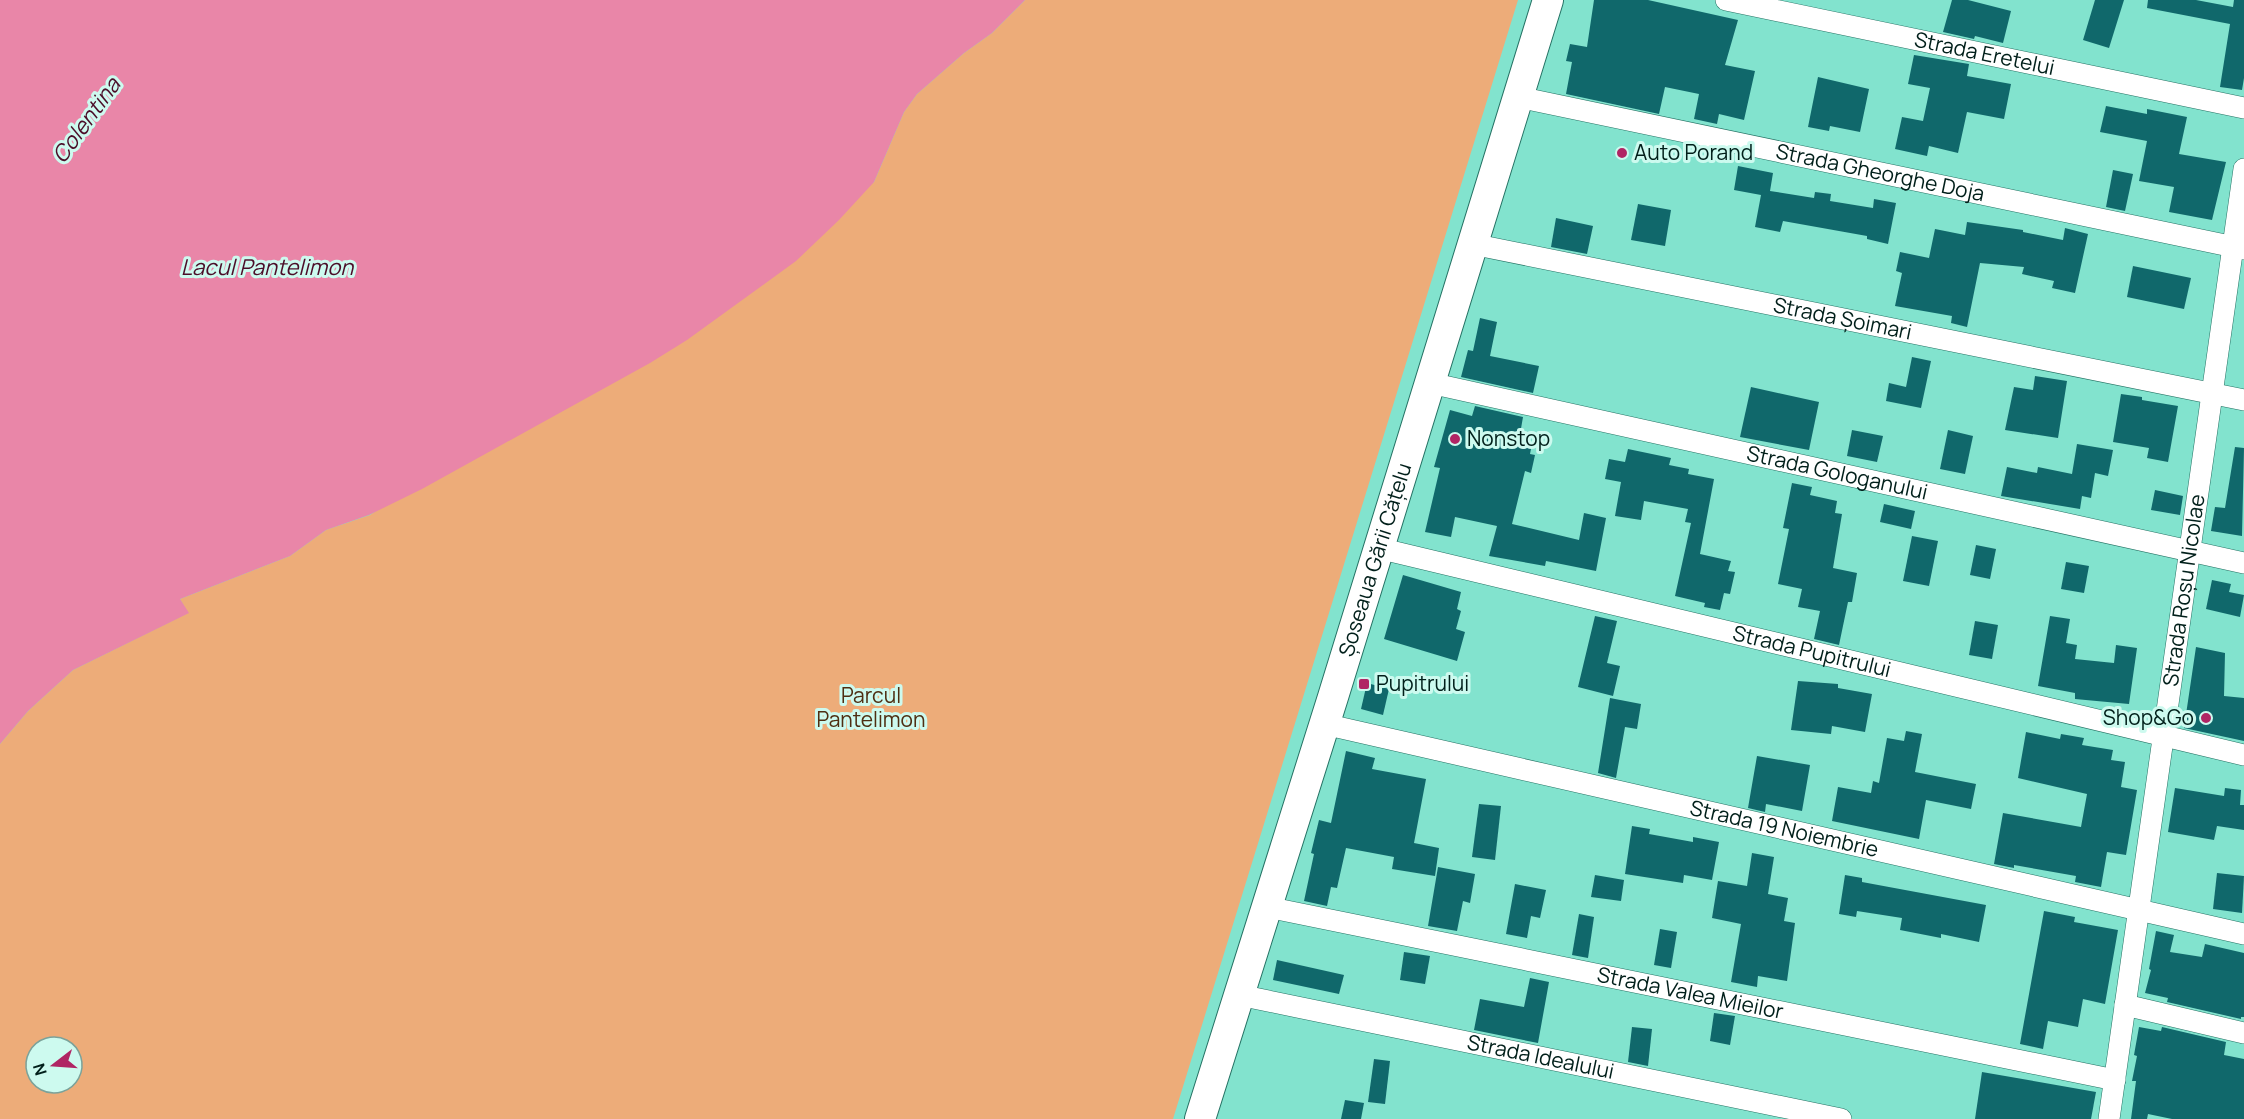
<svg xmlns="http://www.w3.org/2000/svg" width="2244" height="1119" viewBox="0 0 2244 1119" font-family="Manrope,sans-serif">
<rect width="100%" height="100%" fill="#82e3ce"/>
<!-- green -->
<path fill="#edac79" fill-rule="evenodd" d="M 1025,0 L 1518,0 L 1173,1119 L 0,1119 L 0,744 L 28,711 L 73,670 L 188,613 L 180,599 L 290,556 L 326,530 L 370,515 L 874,182 L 904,112 L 917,94 L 964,53 L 992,33 ZM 36,1047 L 72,1047 L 72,1083 L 36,1083 Z"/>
<!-- water -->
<polygon fill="#e986a8" points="0,0 1025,0 992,33 964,53 917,94 904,112 874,182 839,220 796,261 687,340 650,363 422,489 369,515 326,530 290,556 180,599 189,613 73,670 28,711 0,744"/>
<!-- building -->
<g fill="#10686b">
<polygon points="1594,0 1648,0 1738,20 1725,65 1755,71 1744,120 1719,114 1717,124 1694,119 1699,94 1665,87 1659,114 1566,94 1572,62 1566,61 1570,44 1587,47"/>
<polygon points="1952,0 1968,0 2011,11 2003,43 1975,36 1974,39 1943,32"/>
<polygon points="2095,0 2124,0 2109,48 2083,40"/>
<polygon points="2148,0 2196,0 2233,7 2234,0 2244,0 2244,78 2242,90 2220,87 2230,24 2147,8"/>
<polygon points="1914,55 1969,64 1967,76 2011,84 2004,119 1967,112 1958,153 1929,146 1927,156 1895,149 1902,117 1923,121 1930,88 1908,84"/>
<polygon points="1818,77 1869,89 1860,132 1830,126 1829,131 1808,127"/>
<polygon points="2106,106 2147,114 2147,109 2187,117 2179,154 2226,162 2212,220 2169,212 2174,187 2139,181 2147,141 2100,132"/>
<polygon points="1738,166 1773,173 1770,191 1814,198 1815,192 1831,194 1830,201 1873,208 1874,199 1896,203 1888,244 1867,239 1867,236 1783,221 1780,232 1755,227 1761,195 1734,190"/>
<polygon points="2113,170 2133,174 2125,211 2106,207"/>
<polygon points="1638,204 1671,210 1665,246 1631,240"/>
<polygon points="1556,218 1593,226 1587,254 1551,247"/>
<polygon points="1967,222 2023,230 2023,232 2063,240 2065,228 2088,234 2075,293 2052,288 2054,281 2022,274 2024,267 1980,263 1967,327 1951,323 1952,316 1895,306 1902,273 1896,271 1900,252 1929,258 1935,229 1965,235"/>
<polygon points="2133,266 2191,278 2184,309 2127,297"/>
<polygon points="1480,318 1497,322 1490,356 1539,366 1533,393 1461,377 1468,350 1473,351"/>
<polygon points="1912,357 1931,361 1921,408 1886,401 1889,383 1906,387"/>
<polygon points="2035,376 2067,381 2058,438 2005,430 2014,387 2033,390"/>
<polygon points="1751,387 1819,402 1809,450 1740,437"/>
<polygon points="2121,394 2142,397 2142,400 2178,406 2168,462 2147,458 2149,448 2113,442"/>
<polygon points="1475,406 1523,417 1519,440 1532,444 1530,454 1535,455 1531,473 1525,471 1512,524 1579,540 1584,513 1606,518 1596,571 1546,561 1545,566 1489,556 1497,526 1455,517 1451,537 1425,532 1440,468 1434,467 1450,410 1472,416"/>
<polygon points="1852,430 1883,436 1877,462 1847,456"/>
<polygon points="1948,430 1973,436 1965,474 1940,469"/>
<polygon points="2077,444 2113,450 2108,476 2095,473 2091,498 2082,496 2080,509 2001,496 2007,467 2037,473 2038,467 2072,474"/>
<polygon points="2235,447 2244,448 2242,536 2211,531 2215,507 2225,508"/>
<polygon points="1628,449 1671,458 1669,465 1689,469 1688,474 1714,479 1700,554 1731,561 1728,571 1735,572 1730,594 1724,593 1720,610 1704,607 1705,603 1675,596 1691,523 1685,522 1688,509 1644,501 1641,520 1615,516 1621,482 1605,479 1609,459 1625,462"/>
<polygon points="1792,483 1812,487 1810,495 1837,501 1835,513 1842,514 1833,568 1857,573 1852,602 1848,602 1839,645 1814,639 1820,611 1798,607 1802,589 1778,584 1789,529 1783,528"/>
<polygon points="2155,490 2183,496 2180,515 2151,510"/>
<polygon points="1884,504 1915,511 1911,529 1880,522"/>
<polygon points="1912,536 1938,541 1929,586 1903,581"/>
<polygon points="1976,545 1996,549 1990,579 1970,575"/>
<polygon points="2066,562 2089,566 2084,593 2061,589"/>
<polygon points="1403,575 1461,592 1457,609 1461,611 1456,629 1465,632 1457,661 1384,639"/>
<polygon points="2212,580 2231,584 2229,592 2244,595 2240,617 2206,609"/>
<polygon points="1595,616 1617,621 1607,663 1620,666 1613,696 1578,687"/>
<polygon points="2050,616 2070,619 2066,643 2077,645 2075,659 2114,663 2116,645 2137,648 2129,704 2075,699 2075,693 2038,686"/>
<polygon points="1975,621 1998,625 1992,659 1969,655"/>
<polygon points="2196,647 2225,653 2224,696 2244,698 2244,741 2184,728"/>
<polygon points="1798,681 1838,684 1838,688 1872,694 1865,732 1832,726 1831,734 1791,730"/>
<polygon points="1367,683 1389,689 1383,715 1361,709"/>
<polygon points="1610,698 1641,704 1637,729 1625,727 1616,778 1598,773"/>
<polygon points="1906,731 1922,734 1915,772 1976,784 1971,809 1926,800 1919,839 1832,821 1838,787 1871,793 1873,781 1879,783 1887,738 1904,741"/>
<polygon points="2026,732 2060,739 2061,734 2084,738 2082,745 2113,750 2111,760 2125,762 2121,787 2137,790 2126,855 2107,852 2101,887 2075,882 2076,876 2014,865 2014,868 1994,864 2003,813 2081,827 2087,794 2018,778"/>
<polygon points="1346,751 1375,758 1372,769 1426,779 1414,843 1439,848 1435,876 1392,869 1394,857 1346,848 1337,888 1331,887 1327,906 1304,901 1314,854 1311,853 1319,820 1331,823"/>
<polygon points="1757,756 1810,765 1802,811 1766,804 1765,812 1748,808"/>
<polygon points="2175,788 2224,796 2225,788 2241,790 2240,805 2244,805 2244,830 2217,826 2214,840 2168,832"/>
<polygon points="1479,804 1501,806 1495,860 1472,857"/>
<polygon points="1632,826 1650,829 1649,834 1693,842 1693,837 1719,842 1712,880 1684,875 1683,883 1625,874"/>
<polygon points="1752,853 1774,857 1768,894 1788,898 1784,921 1795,923 1787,981 1758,976 1757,987 1731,982 1741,924 1712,918 1718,881 1747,886"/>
<polygon points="1438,867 1475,874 1470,903 1463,901 1457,931 1428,926"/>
<polygon points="2217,873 2244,876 2242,913 2213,909"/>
<polygon points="1595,875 1624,880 1621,901 1591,897"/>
<polygon points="1845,875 1862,878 1862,882 1986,905 1979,942 1941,934 1941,938 1900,930 1902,918 1857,911 1856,917 1839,914"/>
<polygon points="1515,884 1546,890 1540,918 1531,916 1527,938 1506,934"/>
<polygon points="2044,911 2075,917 2074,922 2118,930 2105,1004 2083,999 2078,1027 2048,1021 2043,1049 2020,1044"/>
<polygon points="1579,914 1594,917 1588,958 1572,955"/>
<polygon points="1660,929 1677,932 1671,968 1654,965"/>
<polygon points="2156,931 2174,935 2170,952 2202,957 2205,944 2244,953 2244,1017 2241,1017 2241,1019 2167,1002 2168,998 2145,993 2151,970 2149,969"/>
<polygon points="1404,952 1430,956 1425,984 1400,980"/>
<polygon points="1277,960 1344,975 1339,994 1273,980"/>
<polygon points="1530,978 1549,982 1538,1043 1474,1030 1480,999 1524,1007"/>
<polygon points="1714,1013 1735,1016 1730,1045 1710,1041"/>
<polygon points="1632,1027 1652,1029 1648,1066 1628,1062"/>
<polygon points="2139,1027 2161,1031 2162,1027 2226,1042 2224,1055 2244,1059 2244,1119 2172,1119 2148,1114 2147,1119 2131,1119 2136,1081 2132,1081 2137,1056 2134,1055"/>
<polygon points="1374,1059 1390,1061 1385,1104 1368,1102"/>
<polygon points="1982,1072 2096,1092 2091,1119 1975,1119"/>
<polygon points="1345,1100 1364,1103 1361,1119 1341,1119"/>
</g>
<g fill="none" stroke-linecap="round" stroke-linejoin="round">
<!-- minor casing -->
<g stroke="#257264" stroke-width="22">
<g id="minor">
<path id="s1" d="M 1726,0 L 2244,108"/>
<path id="s2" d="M 1518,97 L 2244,249"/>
<path id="s3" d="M 1472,244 L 2244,400"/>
<path id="s4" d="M 1430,383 L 2244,563"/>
<path id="s5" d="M 1378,548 L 2244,755"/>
<path id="s6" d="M 1324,724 L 2244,934"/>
<path id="s7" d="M 1267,907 L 2115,1080"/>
<path id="s8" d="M 1239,995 L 1841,1119"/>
<polyline points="2125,1005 2244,1033"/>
<path id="s9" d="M 2109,1119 L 2244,169"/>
</g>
</g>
<!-- secondary casing -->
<g stroke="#257264" stroke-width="32">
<g id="secondary">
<path id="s10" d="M 1200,1119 L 1333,697 L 1548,0"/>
</g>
</g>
<!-- minor -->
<use href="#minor" stroke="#fff" stroke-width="21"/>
<!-- secondary -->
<use href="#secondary" stroke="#fff" stroke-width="30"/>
</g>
<!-- markers -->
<g fill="#b02564" stroke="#cdfaef" stroke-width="2">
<circle cx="1622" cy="153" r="6"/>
<circle cx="1455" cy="439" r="6"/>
<rect x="1358" y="678" width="12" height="12" rx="3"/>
<circle cx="2206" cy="718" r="6"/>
</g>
<g text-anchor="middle" stroke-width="6" stroke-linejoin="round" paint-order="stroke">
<!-- street labels -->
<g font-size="21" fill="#011f1a" stroke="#cdfaef">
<text dy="7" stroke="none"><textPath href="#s1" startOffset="264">Strada Eretelui</textPath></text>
<text dy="7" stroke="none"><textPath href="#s2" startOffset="370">Strada Gheorghe Doja</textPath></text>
<text dy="7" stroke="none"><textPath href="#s3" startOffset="378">Strada Șoimari</textPath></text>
<text dy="7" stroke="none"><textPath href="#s4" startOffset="417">Strada Gologanului</textPath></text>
<text dy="7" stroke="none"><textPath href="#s10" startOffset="586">Șoseaua Gării Cățelu</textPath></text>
<text dy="7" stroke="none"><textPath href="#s9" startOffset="534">Strada Roșu Nicolae</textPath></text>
<text dy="7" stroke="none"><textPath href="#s5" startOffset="446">Strada Pupitrului</textPath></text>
<text dy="7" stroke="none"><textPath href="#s6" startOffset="472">Strada 19 Noiembrie</textPath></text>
<text dy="7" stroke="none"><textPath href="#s7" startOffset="432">Strada Valea Mieilor</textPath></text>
<text dy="7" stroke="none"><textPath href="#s8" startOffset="308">Strada Idealului</textPath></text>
</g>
<!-- poi labels -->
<g font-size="21" fill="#011f1a" stroke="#cdfaef" text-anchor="start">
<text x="1634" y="160">Auto Porand</text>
<text x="1467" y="446">Nonstop</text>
<text x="1376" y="691">Pupitrului</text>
<text x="2194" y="725" text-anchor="end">Shop&amp;Go</text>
</g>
<!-- park labels -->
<g font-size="21" fill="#4e2e12" stroke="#cdfaef">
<text x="871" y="703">Parcul<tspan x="871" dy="24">Pantelimon</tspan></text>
</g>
<!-- water labels -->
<g font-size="22" font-style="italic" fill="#4b0d28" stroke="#cdfaef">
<text transform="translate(86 120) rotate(-54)" y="8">Colentina</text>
<text x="267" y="275">Lacul Pantelimon</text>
</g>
</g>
<!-- north arrow -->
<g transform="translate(54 1065) rotate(253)"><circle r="28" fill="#cdfaef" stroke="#7ba29a" stroke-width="1.5"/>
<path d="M0-4.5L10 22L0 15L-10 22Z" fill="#b02564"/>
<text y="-9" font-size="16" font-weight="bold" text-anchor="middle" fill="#011f1a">N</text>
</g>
</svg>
